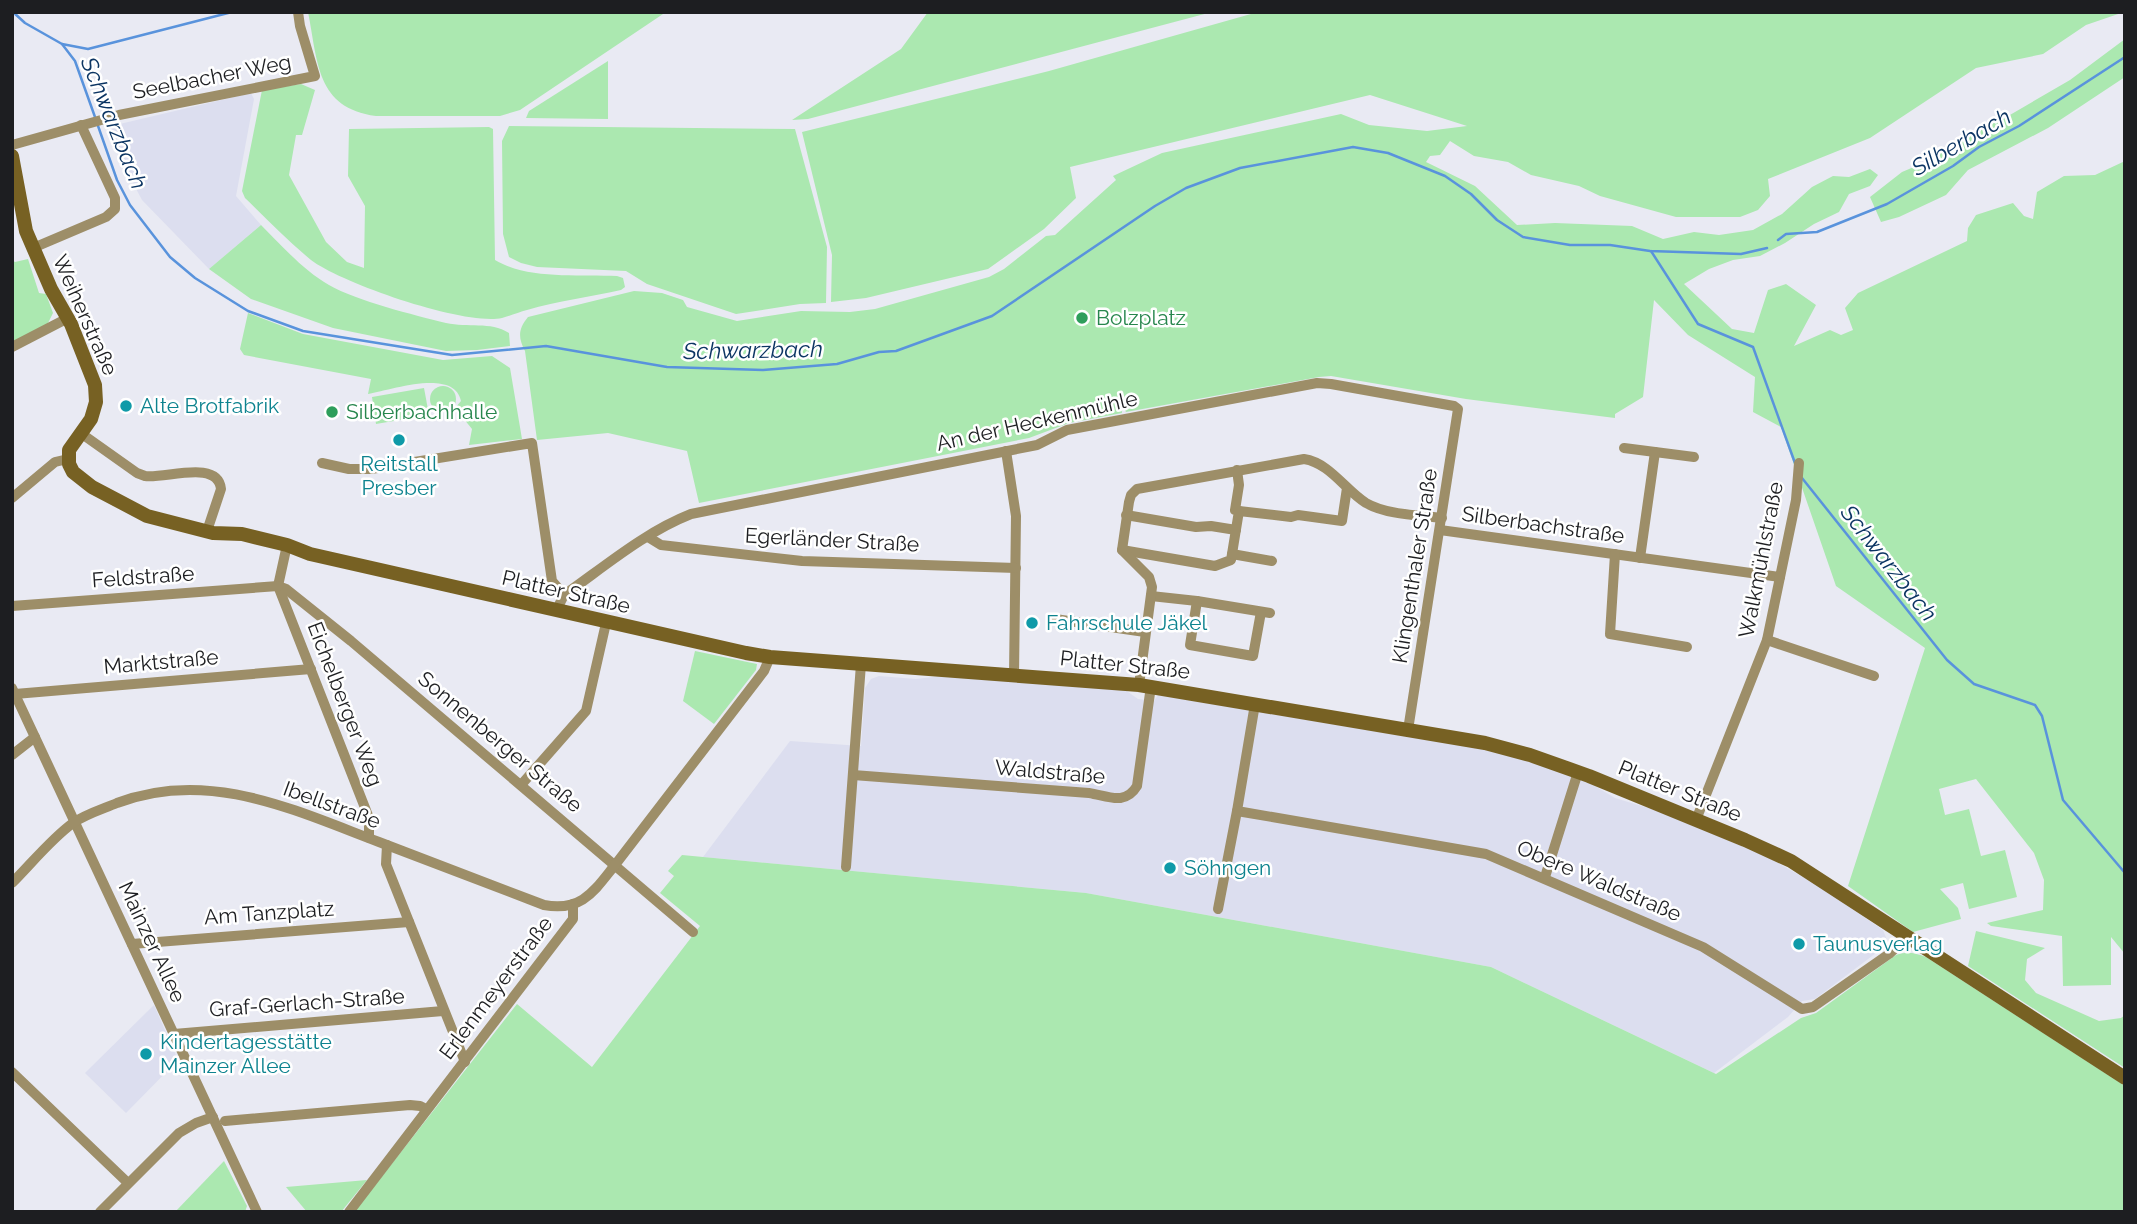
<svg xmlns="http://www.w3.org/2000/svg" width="2137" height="1224" viewBox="0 0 2137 1224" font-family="Raleway,sans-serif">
<rect width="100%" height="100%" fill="#e9eaf3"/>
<!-- built -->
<g fill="#dcdeef">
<polygon points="251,93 254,99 236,196 261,225 209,269 142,200 116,151 107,127"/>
<polygon points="879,676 916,679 942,676 1124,689 1138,699 1154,701 1158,695 1481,749 1529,761 1590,783 1615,798 1665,813 1771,859 1817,885 1883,930 1887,940 1884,947 1815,999 1802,1001 1788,1017 1714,1073 1491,967 1086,893 703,857 790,741 861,746 865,688 871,679"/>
<polygon points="154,1005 178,1060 126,1113 85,1073"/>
</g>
<!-- green -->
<g fill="#abe8b0">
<path d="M 308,12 L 666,12 L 520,110 L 500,116 L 376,116 C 316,108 318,62 308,12 Z"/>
<polygon points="928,12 1212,12 808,119 792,120 901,49"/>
<path d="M 1258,12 L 2124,12 L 2086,25 L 2043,54 L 1976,68 L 1870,138 L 1768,179 L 1770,196 L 1758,210 L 1740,217 L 1676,217 L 1600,196 L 1579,186 L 1531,175 L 1508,162 L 1474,156 L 1450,141 L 1440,155 L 1430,156 L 1426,162 L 1475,186 L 1517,225 L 1555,223 L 1632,226 L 1663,239 L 1694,232 L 1719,235 L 1753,230 L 1782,214 L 1812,187 L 1833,176 L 1849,177 L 1870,169 L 1878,175 L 1870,186 L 1849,194 L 1839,212 L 1814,224 L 1785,243 L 1760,256 L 1733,260 L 1709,269 L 1684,284 L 1732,329 L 1754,333 L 1768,290 L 1786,284 L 1816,305 L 1794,346 L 1830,330 L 1841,335 L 1853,330 L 1845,308 L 1858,293 L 1967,241 L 1968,228 L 1976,215 L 2013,203 L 2024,216 L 2033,219 L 2037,192 L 2064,176 L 2095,175 L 2125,161 L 2125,954 L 2111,937 L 2111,985 L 2063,986 L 2062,936 L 1991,926 L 1987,923 L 2043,910 L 2044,880 L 2034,853 L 1976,779 L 1939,789 L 1945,815 L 1969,809 L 1981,856 L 2005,850 L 2017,897 L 1969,909 L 1963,883 L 1940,889 L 1958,908 L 1961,919 L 1913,932 L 1848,886 L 1925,648 L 1836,586 L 1781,427 L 1753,412 L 1755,377 L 1688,335 L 1654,300 L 1643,397 L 1615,414 L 1615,418 L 1466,399 L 1331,376 L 1319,377 L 1126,412 L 1121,404 L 1122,413 L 1069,423 L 1029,438 L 699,503 L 687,451 L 608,433 L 537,440 L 525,351 C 518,338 518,329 528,317 L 634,291 L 662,293 L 683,300 L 687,307 L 737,321 L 801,311 L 850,312 L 875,309 L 989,277 L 1004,269 L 1046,236 L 1055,235 L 1116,180 L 1113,176 L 1162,153 L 1341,114 L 1369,125 L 1427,131 L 1467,126 L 1370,95 L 1070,167 L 1076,198 L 1044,229 L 988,269 L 866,298 L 831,302 L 832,255 L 802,132 L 1049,71 Z"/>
<polygon points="2125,39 2125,77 2048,128 1968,170 1946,195 1899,217 1881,222 1870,197 1902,172 1928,161 1956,140 2003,119 2070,80"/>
<polygon points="608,61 608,119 526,118 529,111"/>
<path d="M 301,84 L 315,90 L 302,135 L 296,135 L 289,175 L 326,242 L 347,262 L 364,268 L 365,206 L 348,176 L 349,129 L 489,127 L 493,129 L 495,260 C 529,280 578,274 617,276 L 623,278 L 625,287 L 621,290 C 590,297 558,301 527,310 C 519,312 510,316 502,318 C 464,326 341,283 311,260 C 288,241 267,219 245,198 L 242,191 L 262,90 Z"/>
<polygon points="509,126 795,129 827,247 826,303 800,304 736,314 647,284 626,271 537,267 521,263 509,257 503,234 502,141"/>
<path d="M 261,225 C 282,246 303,270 329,285 C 357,301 414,315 446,323 C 468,328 490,321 509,333 L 510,346 L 477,350 L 446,351 L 333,328 L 251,299 L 209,269 Z"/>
<polygon points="28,259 39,293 46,294 53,313 47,325 12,344 12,260 15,262"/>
<path d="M 248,313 L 303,334 L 443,360 L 492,356 L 510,368 L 522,439 L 469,445 L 472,429 L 455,408 L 461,401 C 454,368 392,390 368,394 L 371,379 L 244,355 L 240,349 Z"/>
<circle cx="443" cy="399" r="13"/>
<polygon points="424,388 429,415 376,424 372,397"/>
<polygon points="695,651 757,664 756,670 714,724 683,701"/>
<path d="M 682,855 L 1086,893 L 1491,967 L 1716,1074 L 1801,1018 L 1816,1013 L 1896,955 C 1907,951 1915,953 1926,957 L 2125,1086 L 2125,1212 L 354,1212 L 517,1004 L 592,1067 L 700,926 L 660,893 L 674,876 L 668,871 Z"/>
<polygon points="1976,931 2045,948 2027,959 2025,980 2036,993 2099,1021 2121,1018 2125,1015 2125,1068 1968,966"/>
<polygon points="224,1161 247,1206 245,1212 175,1212"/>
<polygon points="367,1180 341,1212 307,1212 286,1187"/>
</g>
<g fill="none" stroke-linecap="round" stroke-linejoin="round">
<!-- stream -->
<g stroke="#5993dc" stroke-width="2.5">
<polyline points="13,12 25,23 62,44 88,49 232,12"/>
<polyline points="62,44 75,61 95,117"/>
<polyline points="97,123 117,180 130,205 170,257 195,278 248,311 303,331 452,355 546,346 667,367 763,370 837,364 879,352 896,351 992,316 1155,206 1186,188 1240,168 1353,147 1388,153 1445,176 1471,194 1497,220 1523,237 1570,245 1610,245 1650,251 1741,254 1767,248"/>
<polyline points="1778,240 1786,234 1817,232 1887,204 1953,166 1979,147 2019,126 2125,57"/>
<polyline points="1651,251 1698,324 1753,347 1795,463"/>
<polyline points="1802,478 1947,660 1974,684 2035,705 2042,716 2063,800 2125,873"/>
</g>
<!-- street -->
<g stroke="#9d8e68" stroke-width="10">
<polyline points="12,145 119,115 315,76 300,26 298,12"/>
<polyline points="33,248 106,217 115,209 115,198 81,125"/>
<polyline points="12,347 68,318"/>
<path d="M 82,434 L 137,473 L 145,476 C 165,479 218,459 221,489 L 207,531"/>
<polyline points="1624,448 1694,457"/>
<polyline points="1006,451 1016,516 1014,675"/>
<polyline points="322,463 349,469 371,469 532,443 552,581 564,595 556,611"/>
<polyline points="12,498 55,462 68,459"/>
<polyline points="1239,511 1291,517 1298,515 1342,521 1347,488"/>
<polyline points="1126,515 1196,527 1211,526 1236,530"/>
<polyline points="1440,530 1780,577"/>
<polyline points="648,537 661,545 802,561 1016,568"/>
<polyline points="1122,550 1215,566 1231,560 1239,511 1235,510 1239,485 1237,470"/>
<polyline points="1232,554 1272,561"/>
<polyline points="1615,554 1610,634 1687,647"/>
<polyline points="1640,558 1655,452"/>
<polyline points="278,586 286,589 351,641 693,932"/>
<polyline points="278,586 369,818 369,838"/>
<polyline points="278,586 287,545"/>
<path d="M 564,595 C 604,567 645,532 691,514 L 1037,445 L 1067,430 L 1317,383 L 1331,384 L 1454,406 L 1458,409 L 1408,730"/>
<polyline points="1151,596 1197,601 1270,613"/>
<polyline points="1197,601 1190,645 1253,656 1261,612"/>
<polyline points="12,606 278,586"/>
<polyline points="1055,619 1145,632"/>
<polyline points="1767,640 1874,676"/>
<path d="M 1139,685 L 1152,587 L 1149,577 L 1122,550 L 1129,502 L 1131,495 L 1137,489 L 1304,459 C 1330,463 1345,490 1366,503 C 1387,515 1419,515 1442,518"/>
<polyline points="12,688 257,1212"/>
<polyline points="15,694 311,669"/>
<polyline points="1255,704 1237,811 1486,854 1703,947 1802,1009 1813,1007 1889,954 1907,937"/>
<polyline points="12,755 35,737"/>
<path d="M 853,775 L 1089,793 C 1108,796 1125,806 1137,786 L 1151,686"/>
<polyline points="521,785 586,711 606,623"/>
<polyline points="1696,820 1767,640 1796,500 1799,463"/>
<polyline points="387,845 386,864 465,1062"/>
<polyline points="846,867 861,664"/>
<polyline points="1545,877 1578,772"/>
<path d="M 12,883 C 32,863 51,839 73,823 C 86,814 103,809 117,803 C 208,768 294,810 379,842 C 434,863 489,884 544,905 C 582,912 594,891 615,865 L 764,671 L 770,657"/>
<polyline points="1218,909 1237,811"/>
<polyline points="132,944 409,922"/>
<polyline points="174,1034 443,1011"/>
<polyline points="12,1072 128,1183"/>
<polyline points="225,1121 410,1105 420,1106 426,1109"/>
<polyline points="100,1212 179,1133 196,1123 213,1117"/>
<polyline points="349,1212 573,919 573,904"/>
</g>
<!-- secondary -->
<polyline stroke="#776123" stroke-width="14" points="12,156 26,231 51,289 71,324 95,385 96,402 91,419 69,450 69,464 73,472 92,487 147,516 213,533 242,534 287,545 310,554 746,653 770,657 1139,685 1485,743 1530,755 1589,776 1745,840 1791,861 2125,1078"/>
</g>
<!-- markers -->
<g fill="#2e9e5b" stroke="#fff" stroke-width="2.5">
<circle cx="1082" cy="318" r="7"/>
<circle cx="332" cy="412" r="7"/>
</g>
<g fill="#0f9aa8" stroke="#fff" stroke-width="2.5">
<circle cx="126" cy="406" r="7"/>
<circle cx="399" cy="440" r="7"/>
<circle cx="1032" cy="623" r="7"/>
<circle cx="1170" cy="868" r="7"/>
<circle cx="1799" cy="944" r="7"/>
<circle cx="146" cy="1054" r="7"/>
</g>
<g text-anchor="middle" stroke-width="5" stroke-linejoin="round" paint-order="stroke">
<!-- street labels -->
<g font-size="21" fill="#1d1e21" stroke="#fff">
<text transform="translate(212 77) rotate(-11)" y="7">Seelbacher Weg</text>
<text transform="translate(85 315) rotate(66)" y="7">Weiherstraße</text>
<text transform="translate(1037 421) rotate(-13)" y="7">An der Heckenmühle</text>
<text transform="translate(1543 525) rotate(8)" y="7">Silberbachstraße</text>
<text transform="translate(832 540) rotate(3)" y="7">Egerländer Straße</text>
<text transform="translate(1761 560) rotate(-79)" y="7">Walkmühlstraße</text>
<text transform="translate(1415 566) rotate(-81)" y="7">Klingenthaler Straße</text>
<text transform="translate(143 577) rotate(-4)" y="7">Feldstraße</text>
<text transform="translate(566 592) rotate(13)" y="7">Platter Straße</text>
<text transform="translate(161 662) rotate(-5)" y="7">Marktstraße</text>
<text transform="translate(1125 665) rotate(6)" y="7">Platter Straße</text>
<text transform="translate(345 704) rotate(69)" y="7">Eichelberger Weg</text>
<text transform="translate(500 742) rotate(40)" y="7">Sonnenberger Straße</text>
<text transform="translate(1050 772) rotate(5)" y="7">Waldstraße</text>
<text transform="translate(1680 791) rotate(22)" y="7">Platter Straße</text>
<text transform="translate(332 805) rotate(20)" y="7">Ibellstraße</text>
<text transform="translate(1599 881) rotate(23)" y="7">Obere Waldstraße</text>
<text transform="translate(269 913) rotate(-4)" y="7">Am Tanzplatz</text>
<text transform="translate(152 942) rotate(65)" y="7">Mainzer Allee</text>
<text transform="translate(496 988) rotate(-53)" y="7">Erlenmeyerstraße</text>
<text transform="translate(307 1003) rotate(-4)" y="7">Graf-Gerlach-Straße</text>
</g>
<!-- leisure labels -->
<g font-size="21" fill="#27864d" stroke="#fff" text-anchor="start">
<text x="1096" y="325">Bolzplatz</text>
<text x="346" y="419">Silberbachhalle</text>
</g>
<!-- culture labels -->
<g font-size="21" fill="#0d838f" stroke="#fff" text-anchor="start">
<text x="140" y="413">Alte Brotfabrik</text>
<text x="399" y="471" text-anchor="middle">Reitstall<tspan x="399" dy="24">Presber</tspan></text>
<text x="1046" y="630">Fahrschule Jäkel</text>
<text x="1184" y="875">Söhngen</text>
<text x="1813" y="951">Taunusverlag</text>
<text x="160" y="1049">Kindertagesstätte<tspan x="160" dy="24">Mainzer Allee</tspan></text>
</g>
<!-- water labels -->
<g font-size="23" font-style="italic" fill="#0c3563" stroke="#fff">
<text transform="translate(114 123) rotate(68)" y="8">Schwarzbach</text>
<text transform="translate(1961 142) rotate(-30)" y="8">Silberbach</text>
<text transform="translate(753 350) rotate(-1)" y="8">Schwarzbach</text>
<text transform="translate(1889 563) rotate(52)" y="8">Schwarzbach</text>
</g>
</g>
<!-- border -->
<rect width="2137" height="1224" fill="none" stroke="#1d1e21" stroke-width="28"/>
</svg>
